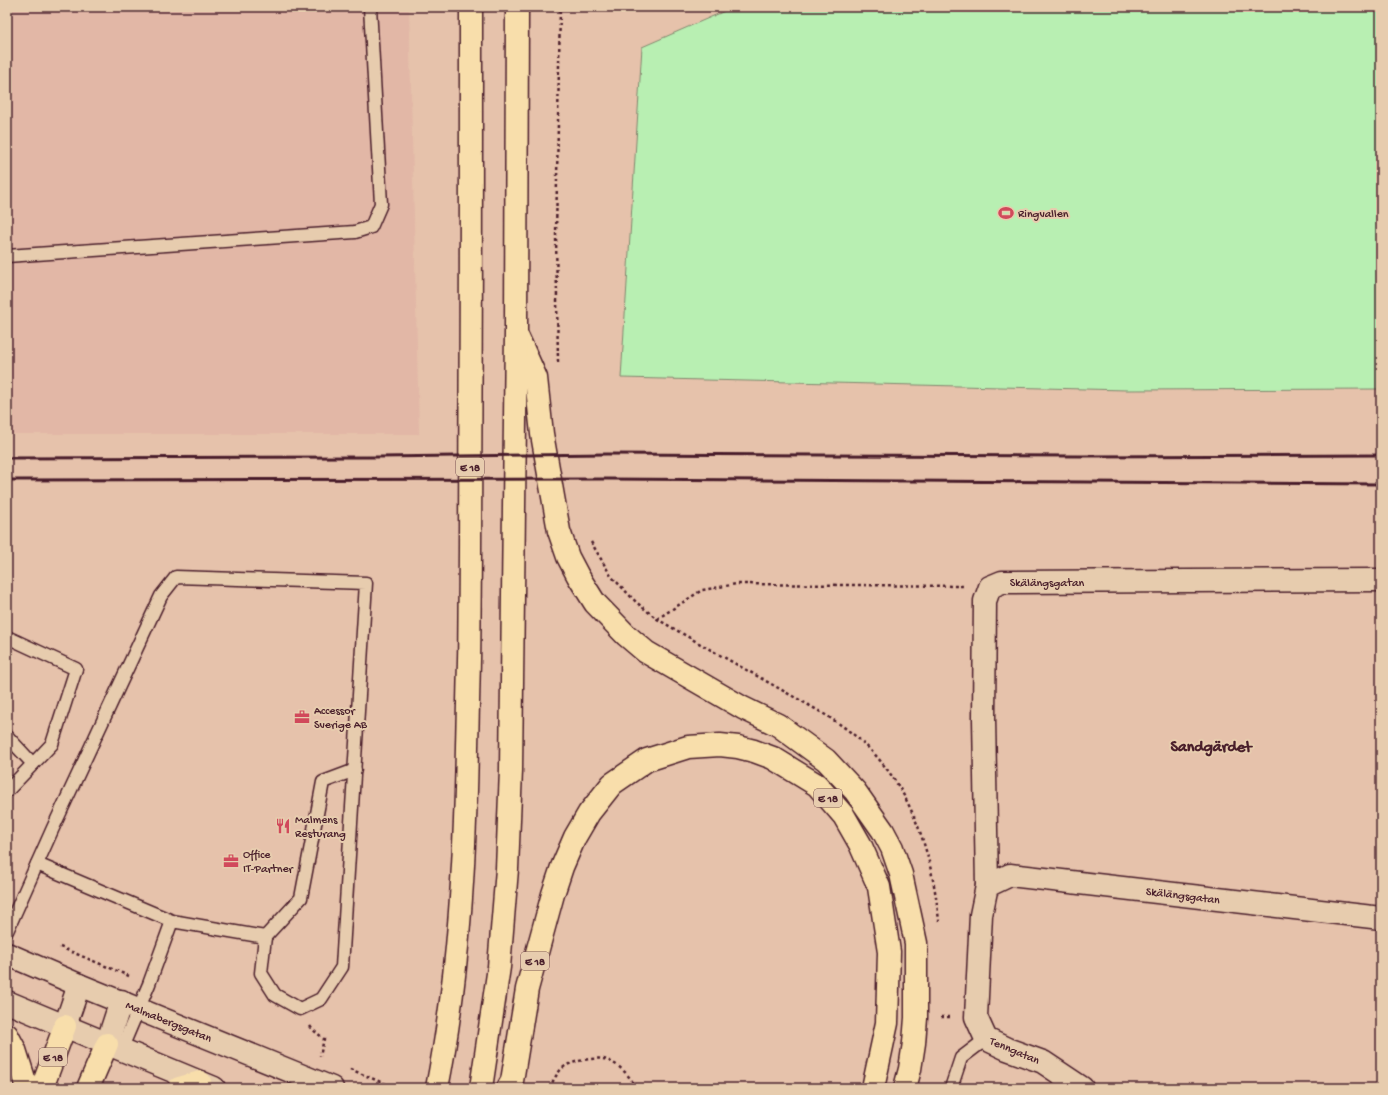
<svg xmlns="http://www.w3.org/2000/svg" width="1388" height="1095" viewBox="0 0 1388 1095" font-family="'Gochi Hand',sans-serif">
<rect width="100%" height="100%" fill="#e6c2ab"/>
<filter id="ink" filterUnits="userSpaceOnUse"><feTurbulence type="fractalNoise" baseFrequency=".025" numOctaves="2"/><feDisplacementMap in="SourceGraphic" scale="8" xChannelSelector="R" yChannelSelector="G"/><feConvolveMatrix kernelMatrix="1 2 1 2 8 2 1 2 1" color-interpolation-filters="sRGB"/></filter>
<g filter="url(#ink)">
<!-- built -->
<polygon fill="#e2b7a6" points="7,7 409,7 419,434 7,434"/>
<!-- pitch -->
<polygon fill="#b8efb2" stroke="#81876e" points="734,7 1381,7 1381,389 1127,390 621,378 642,47"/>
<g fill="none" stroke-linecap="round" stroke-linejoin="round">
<!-- service casing -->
<g stroke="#4a1f2b" stroke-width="15">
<g id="service">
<polyline points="7,256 355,232 371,227 381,204 370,7"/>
<polyline points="7,637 76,669 52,744 33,764"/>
<polyline points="7,736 33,764 7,791"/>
<polyline points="37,864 172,921"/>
<polyline points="7,931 53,828 161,596 176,577 366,583 342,967 321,999 300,1009 275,995 261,973 265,937 172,921 149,984 121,1050"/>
<polyline points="265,937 301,898 323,782 355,770"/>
<polyline points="951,1088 961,1058 986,1039"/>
</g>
</g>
<!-- minor casing -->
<g stroke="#4a1f2b" stroke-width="25">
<g id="minor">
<polyline points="987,886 984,718 985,601 990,587 1002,582 1381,580"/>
<polyline points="1082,1088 1043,1062 1007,1049 986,1039 976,1017 981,915 987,886 1010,875 1381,918"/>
</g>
</g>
<!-- secondary casing -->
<g stroke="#4a1f2b" stroke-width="25">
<g id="secondary">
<polyline points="7,954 79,985 332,1088"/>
<polyline points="7,1002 214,1088"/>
<polyline points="65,1026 79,985"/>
<polyline points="107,1044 121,1001"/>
</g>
</g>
<!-- motorway casing -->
<g stroke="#4a1f2b" stroke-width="25">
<g id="motorway">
<polyline points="518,338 536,378 542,434 559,531 568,557 578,576 595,603 626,635 646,652 743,708 778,725 826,760 855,791 883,831 892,848 901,874 916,943 916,1018 914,1043 910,1069 905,1088"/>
<polyline points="7,1035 15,1050 27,1088"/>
<polyline points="42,1088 65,1026"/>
<polyline points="88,1088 107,1044"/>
<polyline points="179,1088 200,1082"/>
<path d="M 437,1088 C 459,976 465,861 467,747 C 469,682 470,616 470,551 C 471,370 471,188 471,7"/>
<polyline points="481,1088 499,967 507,869 511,770 516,332 517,7"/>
<polyline points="508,1088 512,1081 527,989 553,894 562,867 575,837 589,813 612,784 647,760 688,747 720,745 738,747 754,751 773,758 817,785 844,816 860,844 879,887 889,952 887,1023 873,1088"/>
</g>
</g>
<!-- path -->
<g stroke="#4a1f2b" stroke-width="2.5" stroke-dasharray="3 3" stroke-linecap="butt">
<polyline points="558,362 556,236 560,7"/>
<path d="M 591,542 L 611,576 L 636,602 L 657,619 C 695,641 734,663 773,685 C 802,702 834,717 860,740 C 912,786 932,853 939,921"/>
<polyline points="657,619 702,590 737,584 965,586"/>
<polyline points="60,947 129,976"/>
<polyline points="941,1017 952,1017"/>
<path d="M 310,1026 C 314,1032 319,1034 324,1039 L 320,1056"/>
<polyline points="350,1069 395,1088"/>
<path d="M 550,1088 C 553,1080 559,1069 567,1065 C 575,1061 598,1056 607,1060 C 620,1065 630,1076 636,1088"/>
</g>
<!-- service -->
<use href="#service" stroke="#e7ccae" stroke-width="12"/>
<!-- minor -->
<use href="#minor" stroke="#e7ccae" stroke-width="22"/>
<!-- secondary -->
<use href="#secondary" stroke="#e7ccae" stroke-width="22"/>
<!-- motorway -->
<use href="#motorway" stroke="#f8deab" stroke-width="22"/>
<!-- rail -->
<g stroke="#4a1f2b" stroke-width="3">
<polyline points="7,458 379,457 607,454 1082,456 1381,455"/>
<polyline points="7,480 607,479 1381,484"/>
</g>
</g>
</g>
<!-- icons -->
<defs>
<g id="stadium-bare" transform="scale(1.2)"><path d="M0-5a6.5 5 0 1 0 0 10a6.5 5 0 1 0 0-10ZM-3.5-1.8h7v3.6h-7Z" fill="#d1495b" stroke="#e7ccae" stroke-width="2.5" paint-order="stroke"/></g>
<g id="office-bare" transform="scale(1.2)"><path d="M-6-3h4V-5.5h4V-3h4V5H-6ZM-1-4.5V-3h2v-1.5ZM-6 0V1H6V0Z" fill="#d1495b" stroke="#e7ccae" stroke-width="2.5" paint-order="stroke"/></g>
<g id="restaurant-bare" transform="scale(1.2)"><path d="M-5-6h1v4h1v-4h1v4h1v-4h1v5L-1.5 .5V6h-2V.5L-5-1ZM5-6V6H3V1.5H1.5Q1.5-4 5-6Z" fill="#d1495b" stroke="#e7ccae" stroke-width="2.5" paint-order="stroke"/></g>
</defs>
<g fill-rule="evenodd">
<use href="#stadium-bare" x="1006" y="213"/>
<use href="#office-bare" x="302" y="717"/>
<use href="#restaurant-bare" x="283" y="826"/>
<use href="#office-bare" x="231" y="861"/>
</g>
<g text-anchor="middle" stroke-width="4" stroke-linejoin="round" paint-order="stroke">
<!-- shield labels -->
<g fill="#e7ccae" stroke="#795352" stroke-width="1">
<rect x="456" y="458" width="28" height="18" rx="3"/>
<rect x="814" y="789" width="28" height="18" rx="3"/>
<rect x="521" y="952" width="28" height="18" rx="3"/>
<rect x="39" y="1048" width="28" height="18" rx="3"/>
</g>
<g font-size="11" font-weight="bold" fill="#4a1f2b">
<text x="470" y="471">E 18</text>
<text x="828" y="802">E 18</text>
<text x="535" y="965">E 18</text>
<text x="53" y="1061">E 18</text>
</g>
<!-- poi labels -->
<g font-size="12" fill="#4a1f2b" stroke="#e7ccae" text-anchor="start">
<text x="1018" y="217">Ringvallen</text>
<text x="314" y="714">Accessor<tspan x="314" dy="14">Sverige AB</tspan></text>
<text x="295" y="823">Malmens<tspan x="295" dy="14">Resturang</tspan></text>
<text x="243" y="858">Office<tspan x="243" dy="14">IT-Partner</tspan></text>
</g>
<!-- street labels -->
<g font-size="12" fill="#4a1f2b" stroke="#e7ccae">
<text x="1047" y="586">Skälängsgatan</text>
<text transform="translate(1183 895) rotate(7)" y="4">Skälängsgatan</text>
<text transform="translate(169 1021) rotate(22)" y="4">Malmabergsgatan</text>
<text transform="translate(1015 1050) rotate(23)" y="4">Tenngatan</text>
</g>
<!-- district labels -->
<g font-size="16" font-weight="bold" fill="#4a1f2b" stroke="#e7ccae">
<text x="1211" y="751">Sandgärdet</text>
</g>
</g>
<!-- margin -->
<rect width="1388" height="1095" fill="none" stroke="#e7ccae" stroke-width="24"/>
<rect x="12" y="12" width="1364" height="1071" fill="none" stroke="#4a1f2b" stroke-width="1.5" filter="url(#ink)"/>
</svg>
